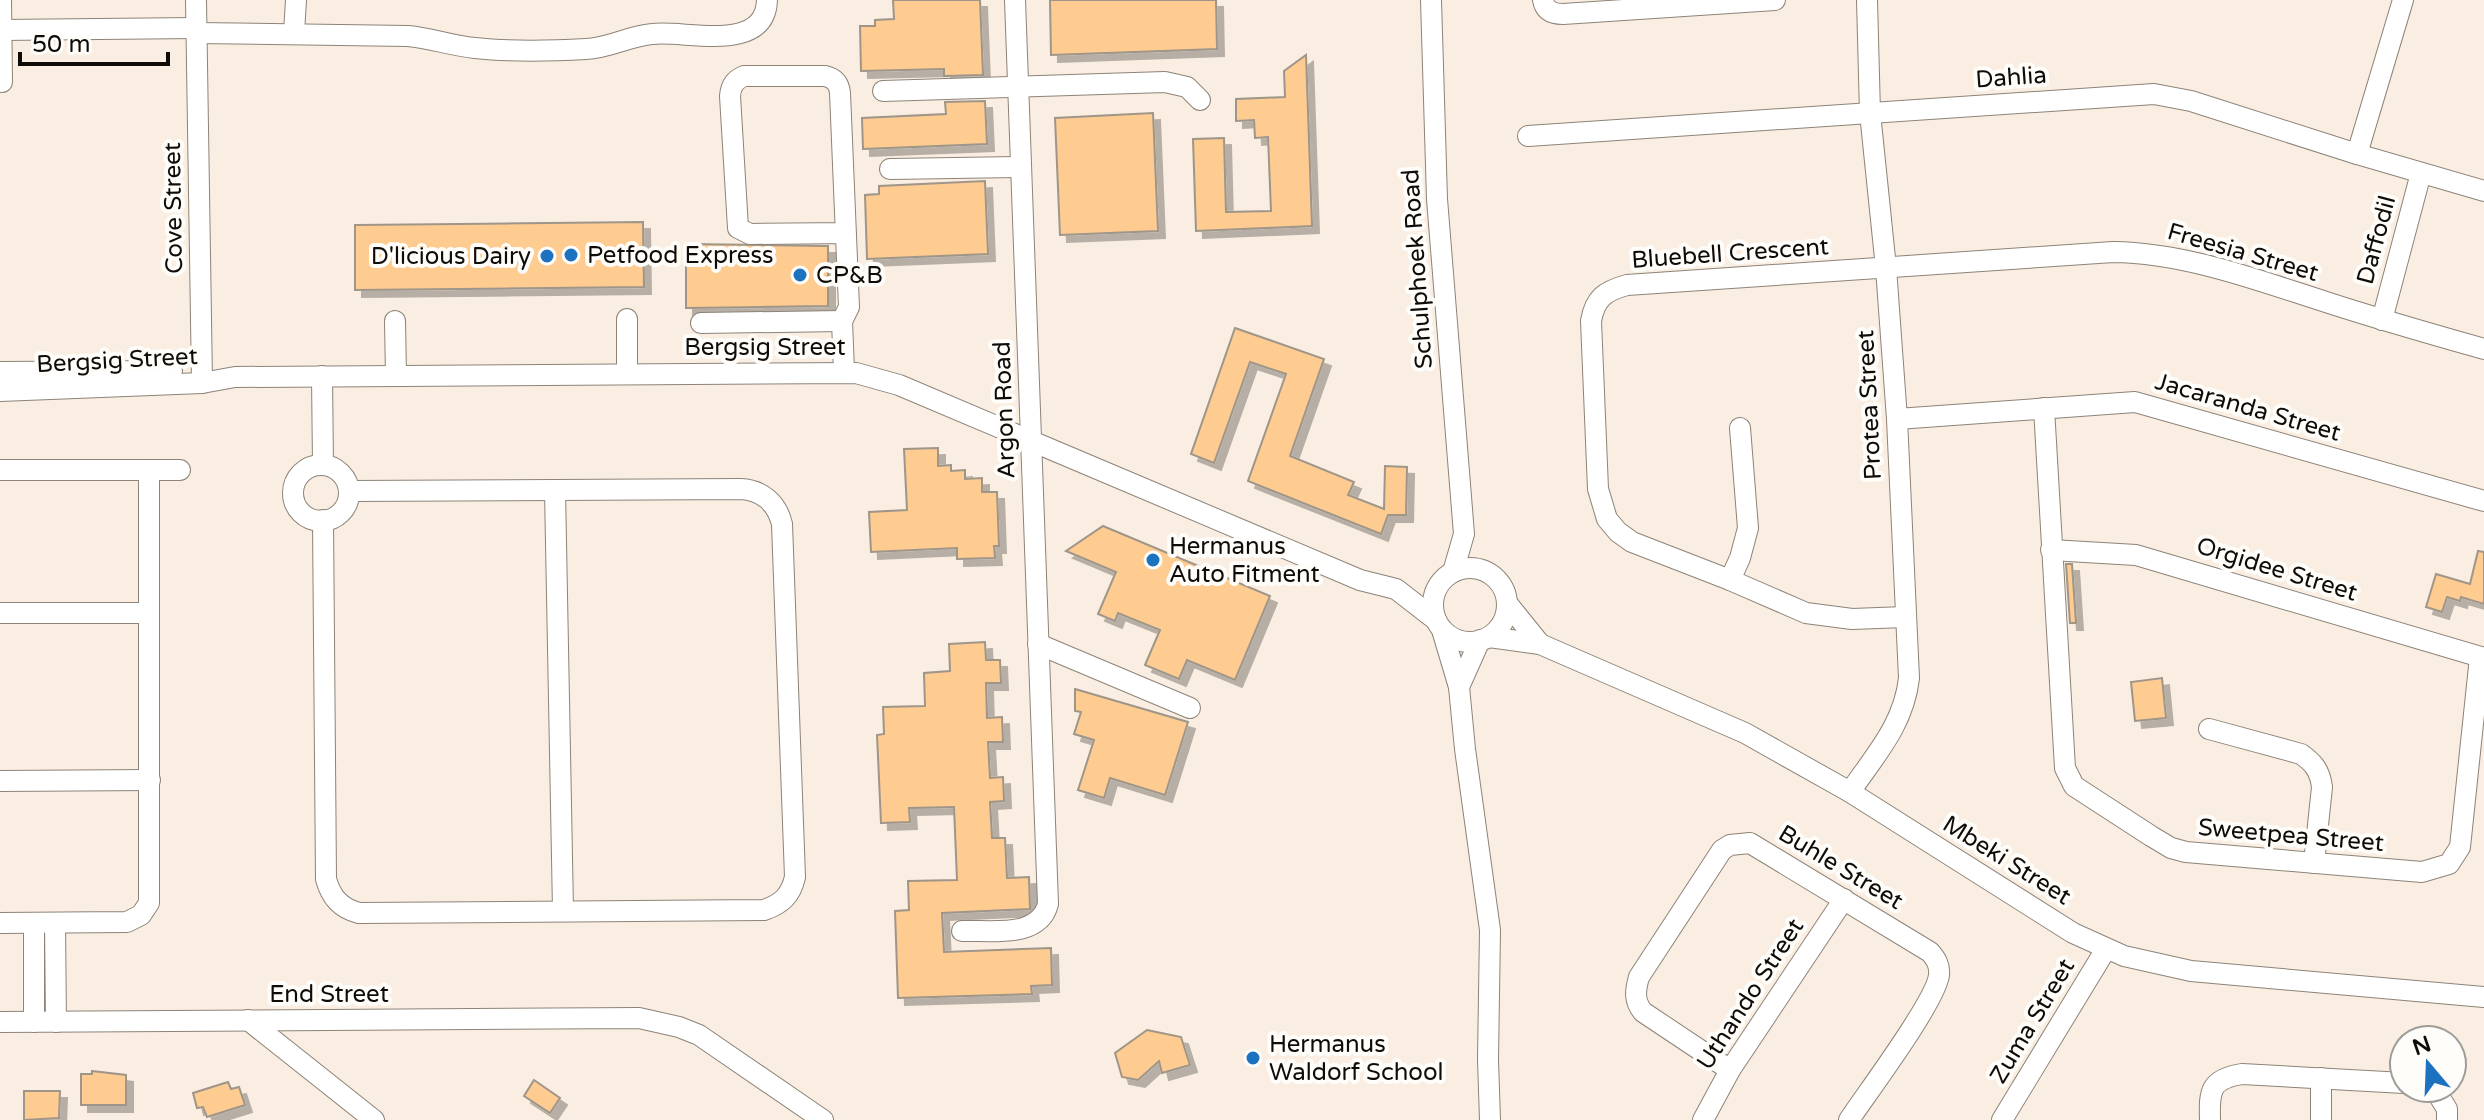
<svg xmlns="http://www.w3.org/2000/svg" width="2484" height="1120" viewBox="0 0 2484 1120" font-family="'Varela Round',sans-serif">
<defs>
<filter id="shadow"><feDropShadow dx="7" dy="7" stdDeviation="0" flood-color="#0004"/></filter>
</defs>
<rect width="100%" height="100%" fill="#f9eee1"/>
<!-- building -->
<g fill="#fecc91" stroke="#9f9589" stroke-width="2" filter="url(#shadow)">
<polygon points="893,0 980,0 983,75 944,76 944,69 861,71 860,26 875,26 875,20 894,19"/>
<polygon points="1050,0 1216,0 1217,49 1051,55"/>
<polygon points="1306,55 1312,226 1196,231 1193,139 1224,138 1226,212 1271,211 1268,137 1255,138 1254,120 1236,121 1236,99 1285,97 1284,71"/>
<polygon points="985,101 987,144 863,149 862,118 946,114 945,102"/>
<polygon points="1153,113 1158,231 1060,235 1055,118"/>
<polygon points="985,181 988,254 867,259 865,195 879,194 879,186"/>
<polygon points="643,222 644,287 355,290 355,225"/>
<polygon points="686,244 828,246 828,306 686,308"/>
<polygon points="1235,328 1324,359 1290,456 1354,482 1348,495 1384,509 1385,466 1407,467 1406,515 1388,515 1381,534 1248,481 1286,374 1250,362 1214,463 1191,454"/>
<polygon points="938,448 938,466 951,465 951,471 965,470 965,479 982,478 982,492 997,492 999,546 994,546 995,558 957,559 957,548 871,552 869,512 907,510 904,449"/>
<polygon points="1103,526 1270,596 1235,680 1187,660 1179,679 1145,665 1160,630 1118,613 1115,621 1098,614 1116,572 1066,551"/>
<polygon points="2478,551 2484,552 2484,604 2461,597 2460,601 2447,597 2442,612 2426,607 2436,574 2470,584"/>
<polygon points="2066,564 2072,564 2076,623 2070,623"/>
<polygon points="985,642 986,660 1000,660 1001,683 986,683 987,718 1002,717 1003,742 988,742 990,778 1003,777 1004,801 990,802 992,838 1005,838 1007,878 1029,877 1030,909 942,913 944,952 1051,948 1052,985 1031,986 1032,994 898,998 895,911 909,910 908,881 957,880 954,807 909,808 910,822 881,823 877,735 884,734 883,707 925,706 924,673 950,671 949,644"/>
<polygon points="2162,678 2166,718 2135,721 2131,682"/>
<polygon points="1075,689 1188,722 1165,795 1110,778 1104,798 1078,790 1094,740 1074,734 1081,712 1075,711"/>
<polygon points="1147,1030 1181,1037 1190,1065 1162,1073 1159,1061 1138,1080 1122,1077 1115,1053"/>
<polygon points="92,1071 126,1075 126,1105 81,1105 81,1074 92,1074"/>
<polygon points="534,1080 560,1098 550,1113 524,1096"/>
<polygon points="228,1082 231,1089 239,1087 245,1105 207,1117 203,1107 197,1108 193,1093"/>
<polygon points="24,1091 60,1091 59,1118 24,1120"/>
</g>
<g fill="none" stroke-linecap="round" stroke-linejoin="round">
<!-- minor casing -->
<g stroke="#8d8378" stroke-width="22">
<g id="minor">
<polyline points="1,0 2,82"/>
<polyline points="196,0 202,383"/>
<polyline points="1431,0 1437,199 1464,534 1453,572"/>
<path d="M 1543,0 C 1545,11 1553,14 1563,14 L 1775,0"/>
<polyline points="1,30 196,28"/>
<path d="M 196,33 L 408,36 C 431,38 453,46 475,48 C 511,52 550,51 586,49 C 609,48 629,36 652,34 C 687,30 765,54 767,0"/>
<polyline points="294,33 296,0"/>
<polyline points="883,91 1165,82 1187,87 1200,100"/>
<polyline points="1528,136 2154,94 2191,101 2357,154 2484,191"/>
<polyline points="2357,154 2403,0"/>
<polyline points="890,169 1021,167"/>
<polyline points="627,319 627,374"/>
<polyline points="2382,320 2421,173"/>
<polyline points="395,321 396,376"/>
<polyline points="701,323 842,321"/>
<polyline points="0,372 172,371"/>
<path d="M 844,372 L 842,321 L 849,307 L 840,93 C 839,83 834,78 825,76 L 744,76 C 735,80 731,85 730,96 L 738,228 L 750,234 L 846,233"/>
<polyline points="322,376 323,465"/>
<polyline points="0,391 202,383 235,377 856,373 899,385 1360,580 1396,589 1436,620"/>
<polyline points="2044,408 2065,768 2074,786 2151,836 2171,848 2186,852 2422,872 2449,864 2460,847 2480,657"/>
<polyline points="1897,419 2135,402 2484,501"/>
<circle cx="321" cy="493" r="28"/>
<polyline points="0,470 180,470"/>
<polyline points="555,490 563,910"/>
<path d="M 323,520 L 326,879 C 331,897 340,908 359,913 L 764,910 C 782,904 791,895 795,877 L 782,524 C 777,503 762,490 741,489 L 349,491"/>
<polyline points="2051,550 2136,555 2484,658"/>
<circle cx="1470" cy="605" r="37"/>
<polyline points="1730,580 1740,558 1748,528 1740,428"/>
<polyline points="1507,603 1540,644"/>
<polyline points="0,613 149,613"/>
<path d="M 1905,617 L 1852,619 L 1806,613 L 1730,580 L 1632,542 L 1618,532 L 1607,519 L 1598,489 L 1591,321 C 1595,298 1605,291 1627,285 L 2113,252 C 2186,253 2257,280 2326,302 C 2378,319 2431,334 2484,349"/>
<polyline points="1442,630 1459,687 1465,749 1490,930 1488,1060 1490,1120"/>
<polyline points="1489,637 1540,644 1745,733 1850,792 2073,933 2124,956 2191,971 2484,997"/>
<polyline points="1038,644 1190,708"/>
<polyline points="1459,687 1480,640"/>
<path d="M 2209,729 L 2301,754 C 2314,763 2320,771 2322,787 L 2314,863"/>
<polyline points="0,781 150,780"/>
<path d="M 1850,792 C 1876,754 1904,724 1909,678 L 1897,419 L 1886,268 L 1870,113 L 1867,0"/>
<polyline points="0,923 127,922 141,915 149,903 149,470"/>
<polyline points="34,923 34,1022"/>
<polyline points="55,923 56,1022"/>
<path d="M 962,931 C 991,930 1039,939 1048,904 L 1015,0"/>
<polyline points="248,1020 374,1120"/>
<polyline points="0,1022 639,1018 679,1027 699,1035 823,1120"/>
<path d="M 1730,1070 L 1643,1012 C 1634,1001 1635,991 1639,977 L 1722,850 L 1730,845 L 1750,843 L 1930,952 C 1936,959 1940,965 1939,975 C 1936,1001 1867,1093 1849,1120"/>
<polyline points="2321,1078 2321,1120"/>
<polyline points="2434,1088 2447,1109 2447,1120"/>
<polyline points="1703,1120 1730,1070 1844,899"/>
<polyline points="2002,1120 2106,949"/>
<path d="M 2210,1120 C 2209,1091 2210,1079 2242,1074 L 2404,1083"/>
</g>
</g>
<!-- minor -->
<use href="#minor" stroke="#fff" stroke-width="20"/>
</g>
<!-- markers -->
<g fill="#1d72c0" stroke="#fffdfa" stroke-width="3">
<circle cx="571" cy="255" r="8"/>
<circle cx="547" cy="256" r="8"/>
<circle cx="800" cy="275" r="8"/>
<circle cx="1153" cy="560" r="8"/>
<circle cx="1253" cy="1058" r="8"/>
</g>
<g text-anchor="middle" stroke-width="8" stroke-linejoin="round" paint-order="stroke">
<!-- street labels -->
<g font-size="24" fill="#0f0c08" stroke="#fffdfa">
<text transform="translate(2011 77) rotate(-4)" y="8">Dahlia</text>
<text transform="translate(173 208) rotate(-91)" y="8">Cove Street</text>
<text transform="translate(2376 240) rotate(-75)" y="8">Daffodil</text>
<text transform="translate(2243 252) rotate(16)" y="8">Freesia Street</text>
<text transform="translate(1730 253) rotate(-4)" y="8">Bluebell Crescent</text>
<text transform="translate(1417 269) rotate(-94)" y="8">Schulphoek Road</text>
<text x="765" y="355">Bergsig Street</text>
<text transform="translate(117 360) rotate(-3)" y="8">Bergsig Street</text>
<text transform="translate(1869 405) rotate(-93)" y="8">Protea Street</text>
<text transform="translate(2248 407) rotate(16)" y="8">Jacaranda Street</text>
<text transform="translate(1004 410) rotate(-92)" y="8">Argon Road</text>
<text transform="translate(2277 569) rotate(17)" y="8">Orgidee Street</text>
<text transform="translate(2291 835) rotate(5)" y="8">Sweetpea Street</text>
<text transform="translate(2007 860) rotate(32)" y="8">Mbeki Street</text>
<text transform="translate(1841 867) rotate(31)" y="8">Buhle Street</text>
<text x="329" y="1002">End Street</text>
<text transform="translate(1750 994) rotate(-57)" y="8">Uthando Street</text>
<text transform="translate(2032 1021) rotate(-59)" y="8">Zuma Street</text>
</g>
<!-- poi labels -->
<g font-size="24" fill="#0f0c08" stroke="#fffdfa" text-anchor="start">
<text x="587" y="263">Petfood Express</text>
<text x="531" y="264" text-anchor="end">D'licious Dairy</text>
<text x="816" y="283">CP&amp;B</text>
<text x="1169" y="554">Hermanus<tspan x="1169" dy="28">Auto Fitment</tspan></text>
<text x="1269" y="1052">Hermanus<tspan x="1269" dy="28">Waldorf School</tspan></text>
</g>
</g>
<!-- north arrow -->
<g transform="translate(2428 1064) rotate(341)"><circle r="38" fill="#fffdfa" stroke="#9f9d99" stroke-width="2"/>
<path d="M0-6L14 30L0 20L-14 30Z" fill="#1d72c0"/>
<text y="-12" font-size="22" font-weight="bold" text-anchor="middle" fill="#0f0c08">N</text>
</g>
<!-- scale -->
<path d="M20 52v12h148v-12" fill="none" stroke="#0f0c08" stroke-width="4"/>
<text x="32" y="52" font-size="24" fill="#0f0c08" stroke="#fffdfa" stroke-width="6" paint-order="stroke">50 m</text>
</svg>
